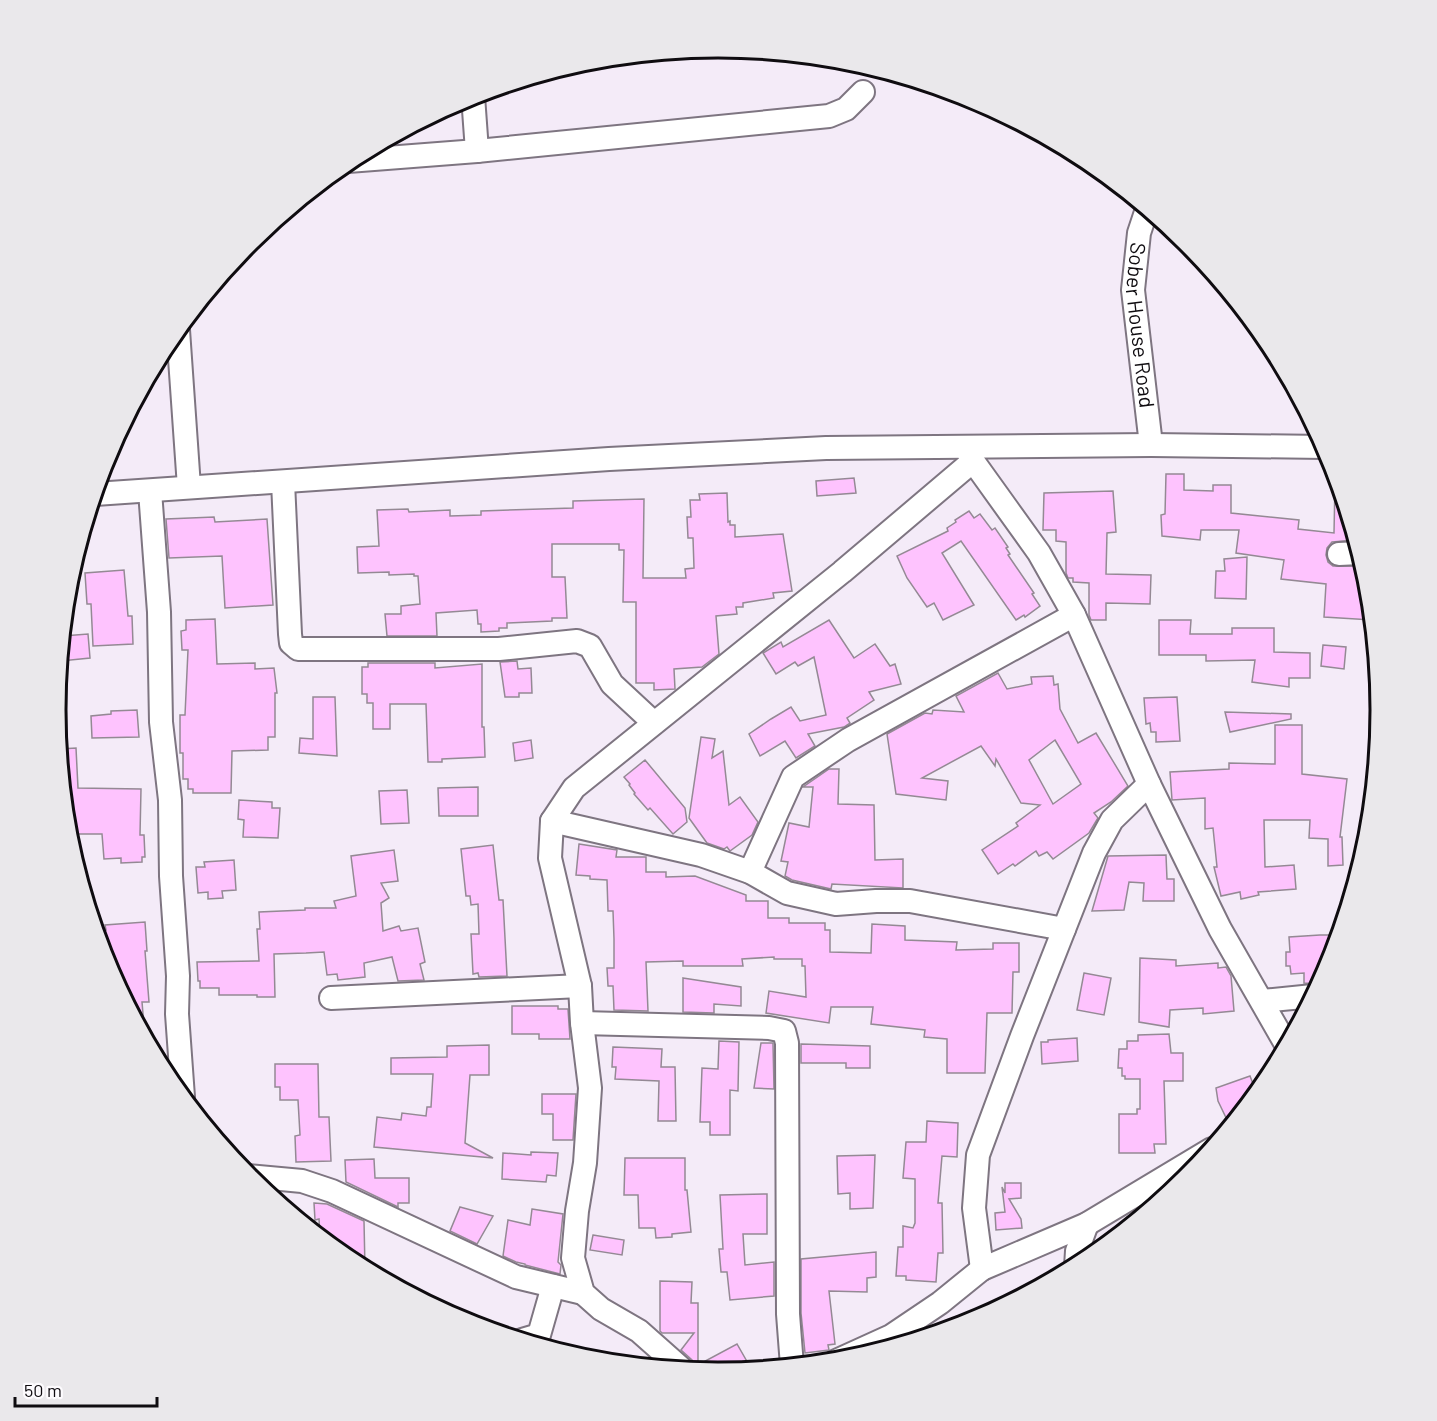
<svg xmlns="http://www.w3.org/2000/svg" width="1437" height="1421" viewBox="0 0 1437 1421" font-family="Barlow,sans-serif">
<rect width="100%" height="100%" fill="#f4ebf8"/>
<!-- building -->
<g fill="#fec3fe" stroke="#948994" stroke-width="1.5" fill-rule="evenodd">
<polygon points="1166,474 1184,474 1184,490 1213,491 1213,485 1231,485 1231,513 1299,520 1298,529 1334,533 1335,483 1338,482 1356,540 1332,542 1327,548 1326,555 1328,562 1333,566 1364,566 1368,582 1372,620 1324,617 1326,584 1281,579 1284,560 1236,553 1239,530 1201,530 1200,540 1162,536 1161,515 1165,514"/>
<polygon points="854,478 856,493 817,496 816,481"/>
<polygon points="1113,491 1116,532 1107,533 1106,574 1151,575 1150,604 1106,603 1106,620 1091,620 1089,615 1089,583 1073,582 1073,578 1068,578 1066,573 1066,542 1056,541 1056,530 1043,530 1044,493"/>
<polygon points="727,493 728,522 730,521 730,525 735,525 735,537 783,534 792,591 773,593 774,598 743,603 743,607 736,607 737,614 716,616 719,654 702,667 674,669 675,689 654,690 654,683 636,683 636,602 623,602 624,550 619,550 619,544 552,544 552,577 565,577 567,618 552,618 552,621 507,623 507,628 499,628 499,631 481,632 481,624 478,624 477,610 436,613 437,636 387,636 385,614 401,614 401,606 420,604 418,576 414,576 414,574 389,575 389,572 358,573 357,547 379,546 377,510 408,509 409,512 450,510 450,516 481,515 481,511 573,508 573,501 644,499 643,578 686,578 685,569 694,568 693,538 688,538 687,517 691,517 690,500 700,500 699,494"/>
<polygon points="969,511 974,518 980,514 992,530 995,528 1008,547 1006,548 1010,554 1008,555 1034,593 1032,594 1040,606 1025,617 1024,615 1016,620 961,541 942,553 974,605 943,620 934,603 927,607 907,578 897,556 948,531 947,528 956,522 955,520"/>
<polygon points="214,517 215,522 267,519 273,605 225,608 222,556 169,558 166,519"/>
<polygon points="1247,557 1246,599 1215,598 1216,571 1225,571 1224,559"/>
<polygon points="124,570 128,616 132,616 133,644 93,646 91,604 87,604 85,573"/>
<polygon points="215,619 217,664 255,663 255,669 274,668 277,693 275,693 275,737 268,737 268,750 232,751 231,793 193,793 193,789 188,789 188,779 183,779 183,753 180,753 180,715 185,715 188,650 182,650 181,631 186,630 186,620"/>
<polygon points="829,620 854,658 875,644 890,666 895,664 901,684 869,692 874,700 847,718 850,723 844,727 808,734 815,746 796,758 785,741 760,756 749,734 771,719 791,707 800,721 826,715 814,657 798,666 795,662 776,674 763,653 781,642 783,647"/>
<polygon points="1159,620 1191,620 1190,634 1232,634 1232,628 1274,628 1274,652 1310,653 1310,678 1289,678 1289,687 1252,682 1255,660 1206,661 1206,655 1159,655"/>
<polygon points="88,634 90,658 61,661 63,636"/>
<polygon points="1323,645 1346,647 1344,669 1321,666"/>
<polygon points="517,661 518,669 531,668 532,693 519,693 519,697 505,697 500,662"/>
<polygon points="368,663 435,663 435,668 482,664 482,727 484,727 485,757 442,759 442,762 428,762 426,704 390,704 390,729 373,729 373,703 367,703 367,694 362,694 362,667 368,667"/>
<path d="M 998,673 L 1007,689 L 1032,684 L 1031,677 L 1053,676 L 1054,685 L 1058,684 L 1060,709 L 1078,743 L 1096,733 L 1128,786 L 1111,802 L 1094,813 L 1098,818 L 1089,833 L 1053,859 L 1047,852 L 1039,856 L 1036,851 L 1015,866 L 1013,864 L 998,874 L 982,850 L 1018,826 L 1016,823 L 1040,805 L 1021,803 L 996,759 L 995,766 L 981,746 L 922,778 L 948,781 L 946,800 L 896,794 L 887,734 L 925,713 L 932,714 L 933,710 L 964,712 L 956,696 ZM 1055,740 L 1081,784 L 1053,804 L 1029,760 Z"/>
<polygon points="313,697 335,697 337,756 299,753 300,738 313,739"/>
<polygon points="1177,697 1180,741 1156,742 1156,732 1151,732 1150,723 1146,724 1144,698"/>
<polygon points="137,710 139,737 92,738 91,716 111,714 111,711"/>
<polygon points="1225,712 1291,714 1291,719 1230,732"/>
<polygon points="1275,725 1302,725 1302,774 1347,779 1340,837 1342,837 1343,865 1328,866 1328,839 1309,838 1310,820 1264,820 1265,867 1294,865 1296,889 1258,892 1259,895 1241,899 1240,892 1221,896 1214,867 1217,867 1213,828 1205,829 1205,798 1172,800 1170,772 1229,769 1229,763 1275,764"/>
<polygon points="701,737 715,739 712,758 723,751 729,805 740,797 758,822 752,835 730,851 727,847 724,849 707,843 689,818"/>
<polygon points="531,740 533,758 515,761 513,743"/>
<polygon points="76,748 78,788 141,789 140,835 144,835 145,857 142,857 142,862 121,863 121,858 104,859 102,834 68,834 60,749"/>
<polygon points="645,760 685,808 687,822 673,834 650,808 648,810 634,794 635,793 629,785 630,784 624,777"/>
<polygon points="829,769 839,769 838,804 874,805 875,860 903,859 903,888 832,884 831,889 792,880 785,876 788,862 781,861 789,823 809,827 813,787 803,787"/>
<polygon points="478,787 478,816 439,816 438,788"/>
<polygon points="407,790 409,823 381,824 379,791"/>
<polygon points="239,800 272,802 272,808 280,808 278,838 243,837 244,820 238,819"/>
<polygon points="579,844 617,850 616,857 646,857 646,872 666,872 666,877 695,876 746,895 746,901 768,901 768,918 789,918 789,923 825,923 825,930 830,930 830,952 871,953 872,924 905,926 905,940 957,942 956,950 993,949 993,943 1019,943 1019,972 1013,972 1012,1013 987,1013 985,1073 947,1073 947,1039 924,1037 925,1030 871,1024 873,1007 831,1007 829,1023 766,1013 769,991 806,997 805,966 802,966 802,959 774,959 774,957 742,959 743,966 683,966 683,961 646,962 648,1011 614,1010 613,986 608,986 607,968 614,968 614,939 613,911 608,911 607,880 590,879 590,876 576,875"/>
<polygon points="493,845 499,900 503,900 507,976 479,977 478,973 473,974 471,934 479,934 478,904 471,905 470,896 466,896 461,849"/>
<polygon points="394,850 398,881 381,883 389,898 381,903 383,931 399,926 401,931 418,928 425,962 420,964 424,980 398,981 392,957 364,963 365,977 338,980 337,974 327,975 324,952 306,953 274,954 275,997 257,997 257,995 219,995 219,988 200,988 200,981 198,981 197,962 259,961 257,929 260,929 259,912 305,910 305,908 336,908 334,901 356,896 351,856"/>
<polygon points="1166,855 1167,879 1174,879 1174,901 1143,901 1144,883 1129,882 1124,910 1092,911 1108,856"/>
<polygon points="234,860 236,890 222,891 223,898 208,899 208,892 198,893 196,867 205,867 204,862"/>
<polygon points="145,922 147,951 145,951 149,1002 142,1002 145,1037 106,964 96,931 106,930 105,925"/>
<polygon points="1320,935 1339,935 1330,964 1325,975 1319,976 1318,984 1304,983 1304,973 1291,974 1290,966 1286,966 1286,952 1290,952 1289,937"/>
<polygon points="1140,958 1176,960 1176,966 1218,963 1218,968 1226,967 1231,976 1234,1011 1203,1014 1203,1008 1170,1010 1169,1027 1139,1022"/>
<polygon points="1084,973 1111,978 1104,1015 1077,1010"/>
<polygon points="683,978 741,987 741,1006 714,1004 714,1013 683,1012"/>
<polygon points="512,1006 558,1006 558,1009 568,1009 570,1039 539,1039 539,1034 512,1034"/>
<polygon points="1169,1034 1171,1053 1183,1053 1183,1081 1164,1081 1166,1144 1154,1144 1155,1153 1119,1153 1119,1114 1137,1114 1137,1109 1140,1109 1140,1079 1125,1079 1125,1076 1122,1076 1122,1068 1118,1068 1119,1049 1127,1049 1127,1041 1138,1041 1138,1035"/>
<polygon points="1077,1038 1078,1061 1042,1064 1041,1042 1048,1042 1048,1040"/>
<polygon points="719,1041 739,1042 738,1091 730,1090 730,1135 710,1135 710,1122 700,1122 702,1068 718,1069"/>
<polygon points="761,1043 773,1043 774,1089 754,1088"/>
<polygon points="801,1044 870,1046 870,1068 846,1068 846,1063 801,1063"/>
<polygon points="489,1045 489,1075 470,1075 465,1143 493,1158 374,1147 377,1117 401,1120 402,1113 426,1116 427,1107 431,1107 433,1074 391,1074 391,1058 447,1057 447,1046"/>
<polygon points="613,1047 662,1049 661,1067 675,1067 676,1121 658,1121 659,1081 615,1079 616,1067 612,1067"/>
<polygon points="275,1064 318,1064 319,1117 329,1117 331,1161 296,1162 295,1136 300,1135 298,1100 280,1100 280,1087 275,1087"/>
<polygon points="1250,1076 1257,1094 1230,1126 1218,1101 1216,1088"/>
<polygon points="542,1094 576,1094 573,1140 553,1140 553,1114 542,1114"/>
<polygon points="927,1121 958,1123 957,1157 942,1156 938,1203 942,1203 943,1253 938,1253 936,1282 906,1280 906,1276 896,1276 898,1247 903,1247 903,1226 913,1228 915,1223 915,1179 903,1178 906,1142 926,1142"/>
<polygon points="531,1152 558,1153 556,1176 547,1175 546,1182 502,1179 503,1153 531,1155"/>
<polygon points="875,1155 873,1208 850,1209 850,1193 838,1194 837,1156"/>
<polygon points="625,1158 685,1158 685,1190 687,1190 691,1232 672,1234 672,1237 656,1238 655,1228 639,1228 638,1195 624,1195"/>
<polygon points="374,1159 375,1178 409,1178 409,1203 398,1203 398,1207 346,1182 345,1160"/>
<polygon points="1005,1183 1021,1183 1021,1198 1009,1199 1021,1219 1022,1228 996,1230 995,1213 1005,1212 1002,1187 1005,1193"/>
<polygon points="767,1194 767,1234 743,1234 745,1265 774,1262 774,1296 730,1300 727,1272 721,1272 719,1249 723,1249 720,1195"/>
<polygon points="314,1203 327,1204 364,1221 365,1269 350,1261 320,1236 319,1219 315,1220"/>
<polygon points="460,1207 493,1216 477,1244 450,1231"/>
<polygon points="532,1209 563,1214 558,1262 561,1265 560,1274 525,1265 525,1264 516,1262 503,1256 508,1220 530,1225"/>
<polygon points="593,1235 624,1240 622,1255 590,1250"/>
<polygon points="876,1252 876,1277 867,1278 867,1292 829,1291 835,1344 828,1345 829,1350 805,1353 801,1313 801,1259"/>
<polygon points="660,1281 692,1282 691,1303 698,1303 698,1365 737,1344 749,1365 739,1371 718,1373 696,1371 692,1360 681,1350 694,1333 662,1333 660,1331"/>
</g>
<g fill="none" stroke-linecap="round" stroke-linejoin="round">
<!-- minor casing -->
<g stroke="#7e7581" stroke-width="26">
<g id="minor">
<polyline points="473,96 477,151"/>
<polyline points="348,161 477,151 829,116 846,109 863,92"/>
<path id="s1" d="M 1147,209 L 1139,233 L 1133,290 L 1151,445"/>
<polyline points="178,330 189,487"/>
<polyline points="966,448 973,461 1039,553 1074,615 1149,784 1220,929 1287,1046"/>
<polyline points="283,482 290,634 291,643 298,649 499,649 577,641 590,646 612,684 654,723"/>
<polyline points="150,491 159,612 161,722 170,800 171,876 178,976 177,1014 183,1097"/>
<polyline points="95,494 609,459 826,448 1151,445 1325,447"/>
<polyline points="1339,554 1360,553"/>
<polyline points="552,821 701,855 750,872 787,893 836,904 876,901 910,901 1064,929"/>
<polyline points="750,872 793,777 848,740 1074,615"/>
<polyline points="331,998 580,986"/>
<polyline points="1262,1001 1313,996"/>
<polyline points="582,1023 769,1028 784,1031 787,1043 788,1314 792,1366"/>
<polyline points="248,1176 302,1181 332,1191 516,1277 583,1293"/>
<polyline points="1076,1267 1077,1251 1087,1224"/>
<polyline points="982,1269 974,1208 978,1155 1022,1036 1094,853 1112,820 1149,784"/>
<polyline points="522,1340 539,1335 553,1286"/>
<polyline points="836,1361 891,1336 940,1303 982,1269 1087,1224 1212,1149"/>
<polyline points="683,1370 639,1331 601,1309 583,1293 573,1258 577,1211 585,1163 590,1088 582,1023 580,986 550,858 552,821 574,788 842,572 973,461"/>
</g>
</g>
<!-- minor -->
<use href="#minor" stroke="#fff" stroke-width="22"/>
</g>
<g text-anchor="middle" stroke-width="6" stroke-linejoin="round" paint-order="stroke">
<!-- street labels -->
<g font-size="21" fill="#0f0c10" stroke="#fdfbfe">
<text dy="7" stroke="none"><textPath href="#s1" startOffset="118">Sober House Road</textPath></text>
</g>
</g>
<!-- crop -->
<path d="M0 0H1437V1421H0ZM66 710a652 652 0 1 1 1304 0a652 652 0 1 1-1304 0Z" fill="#eae8eb" fill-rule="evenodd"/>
<path fill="none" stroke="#0f0c10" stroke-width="3" d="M66 710a652 652 0 1 1 1304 0a652 652 0 1 1-1304 0Z"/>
<!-- scale -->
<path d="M15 1397v9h142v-9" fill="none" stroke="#0f0c10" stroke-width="3"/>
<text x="24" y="1397" font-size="18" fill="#0f0c10" stroke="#fdfbfe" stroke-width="4.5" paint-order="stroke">50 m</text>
</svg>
